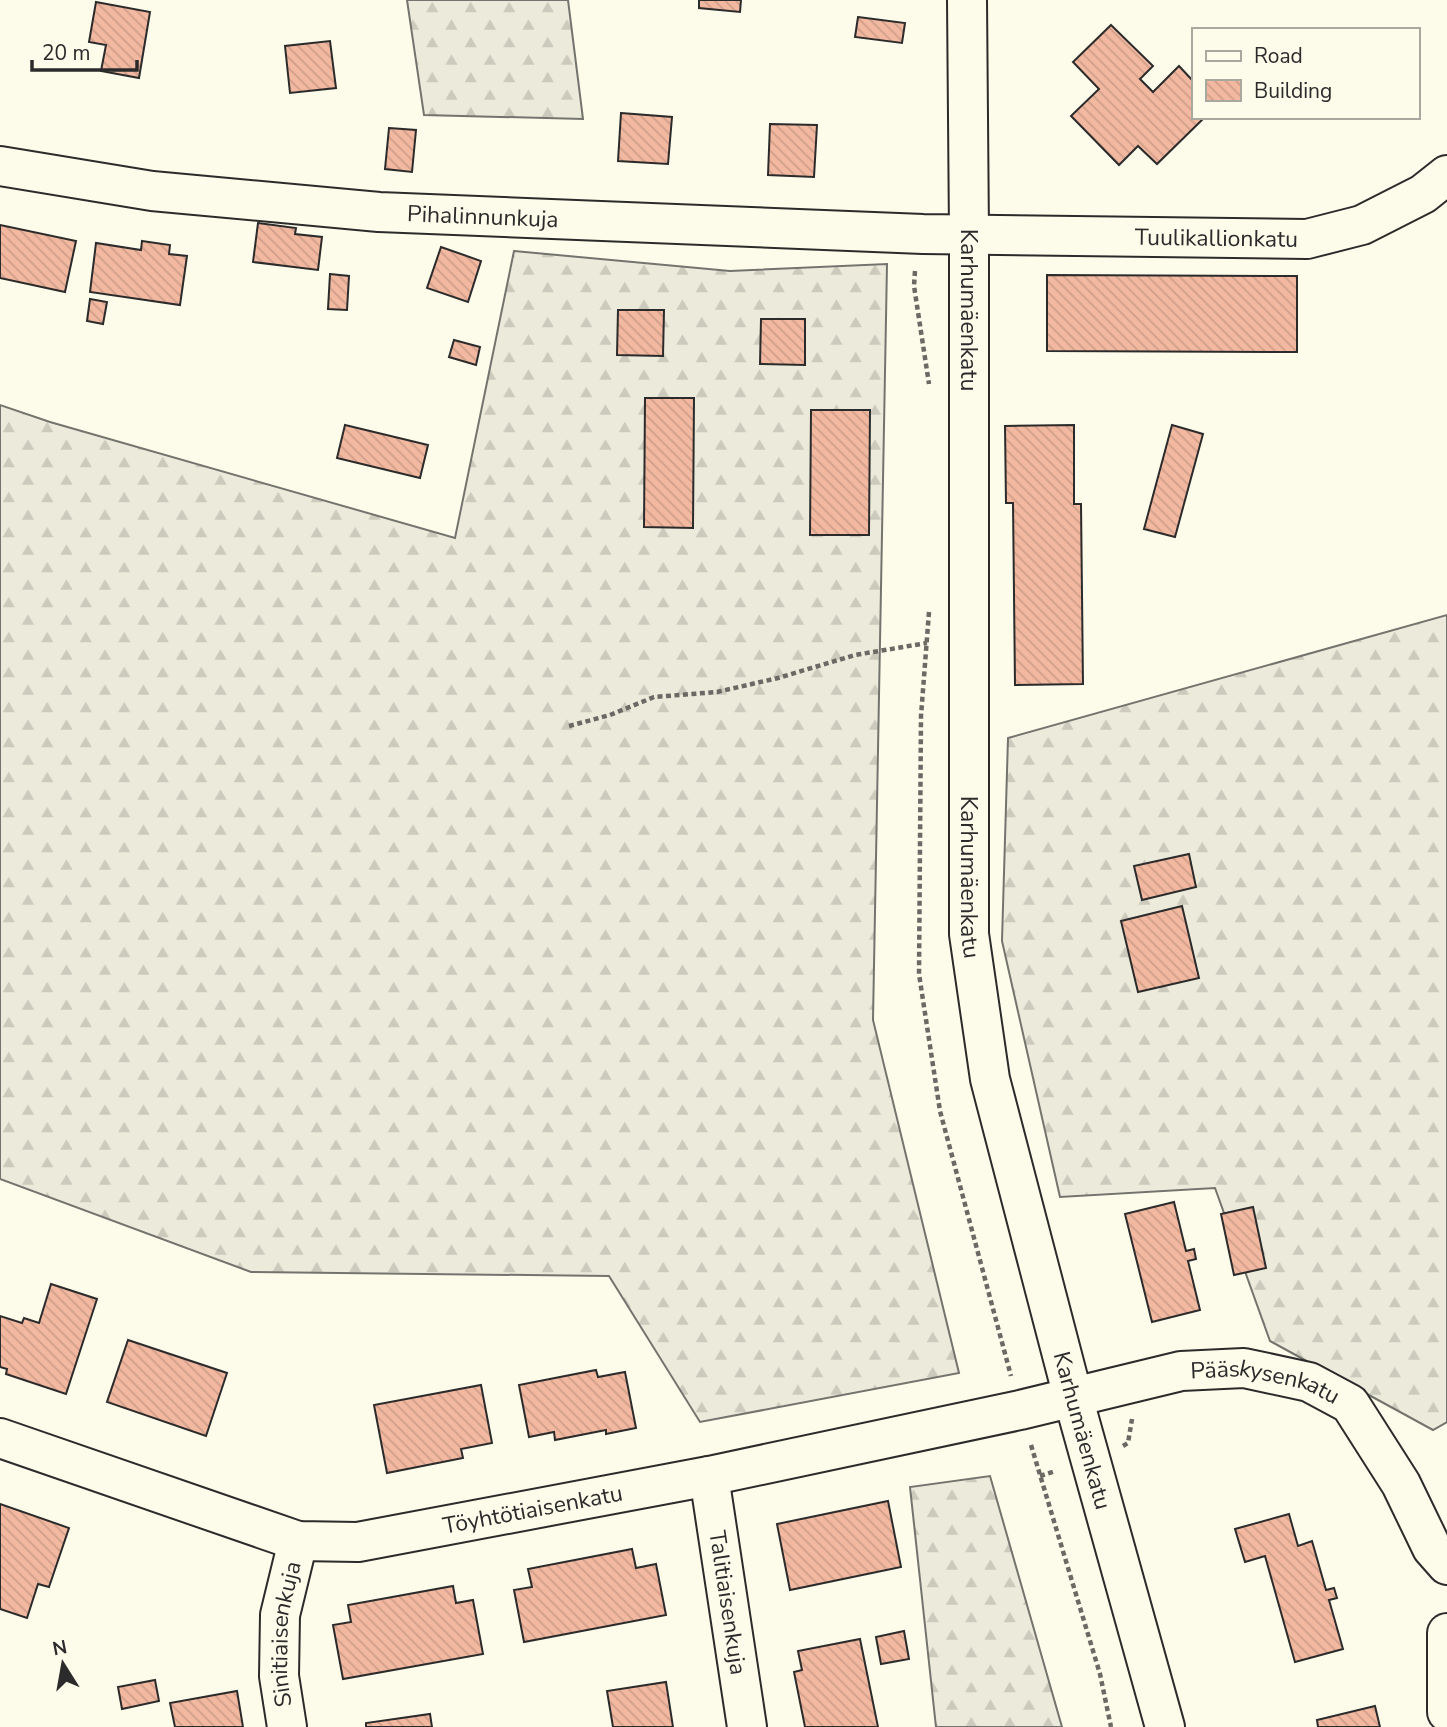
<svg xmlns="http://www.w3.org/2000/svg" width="1447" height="1727" font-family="'Nunito Sans',sans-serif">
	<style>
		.forest { fill: url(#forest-firs); stroke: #74746e; stroke-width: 2 }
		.building { fill: url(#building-back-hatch); stroke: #2b2b2b; stroke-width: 2 }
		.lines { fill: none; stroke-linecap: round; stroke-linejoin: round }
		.minor-casing { stroke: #2b2b2b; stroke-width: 42 }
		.path { stroke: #6a6964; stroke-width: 4.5; stroke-dasharray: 5 3.5; stroke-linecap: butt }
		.minor { stroke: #fdfbea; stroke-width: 38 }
		.labels { text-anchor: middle; stroke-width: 5; stroke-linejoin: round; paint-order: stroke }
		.street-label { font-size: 23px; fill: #2b2b2b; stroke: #fdfbea }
	</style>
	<defs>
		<pattern id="forest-firs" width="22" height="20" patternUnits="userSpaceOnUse" patternTransform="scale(1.75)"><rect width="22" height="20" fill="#ecebdb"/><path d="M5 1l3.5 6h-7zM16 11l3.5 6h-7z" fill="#cbcabc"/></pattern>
		<pattern id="building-back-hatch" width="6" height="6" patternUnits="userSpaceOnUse" patternTransform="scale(1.75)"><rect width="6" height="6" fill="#f2b8a0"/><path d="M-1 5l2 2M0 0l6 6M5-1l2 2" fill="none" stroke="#d09e8a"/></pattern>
	</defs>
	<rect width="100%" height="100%" fill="#fdfbea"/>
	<g class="forest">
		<path d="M407,0H568L583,119L424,115Z"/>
		<path d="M514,251L730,271L887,264L873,1020L959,1373L700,1422L609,1276L251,1272L0,1179V405L50,422L455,538Z"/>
		<path d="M1447,615V1422L1433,1430L1270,1341L1215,1188L1060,1197L1002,941L1008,738Z"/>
		<path d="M990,1476L1062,1727H936L910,1487Z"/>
	</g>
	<g class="building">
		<path d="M699,0H741L740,12L699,8Z"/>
		<path d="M96,2L150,12L139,78L101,71L106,45L89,42Z"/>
		<path d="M858,17L905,23L902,43L855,37Z"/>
		<path d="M1111,25L1153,66L1140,79L1153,92L1179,66L1193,81V117H1205L1157,164L1138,146L1119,165L1071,116L1099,89L1073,62Z"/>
		<path d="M330,41L336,88L290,93L285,46Z"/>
		<path d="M621,113L672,117L668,164L618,161Z"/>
		<path d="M770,124L817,125L814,177L768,175Z"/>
		<path d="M389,128L416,130L412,172L385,169Z"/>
		<path d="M258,223L296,228L295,234L322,237L318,270L253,262Z"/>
		<path d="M0,225L76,241L65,292L0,278Z"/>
		<path d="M142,241L170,245L169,254L187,256L180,305L90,292L96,243L141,250Z"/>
		<path d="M441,247L481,261L468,302L427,288Z"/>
		<path d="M330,274L349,276L347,310L328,309Z"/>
		<path d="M1047,275L1297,276V352L1047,351Z"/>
		<path d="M90,299L107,302L103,324L87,321Z"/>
		<path d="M618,310H664L663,356L617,355Z"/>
		<path d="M761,319H805V365L760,364Z"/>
		<path d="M454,340L480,347L476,365L449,357Z"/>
		<path d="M645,398H694L693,528L644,527Z"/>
		<path d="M811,410H870L869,535H810Z"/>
		<path d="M345,425L428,445L420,478L337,458Z"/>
		<path d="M1074,425V504H1081L1083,684L1015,685L1013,503H1006L1005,426Z"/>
		<path d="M1172,425L1203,434L1175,537L1144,529Z"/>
		<path d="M1189,854L1196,887L1142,900L1134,866Z"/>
		<path d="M1182,906L1199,978L1138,992L1121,921Z"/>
		<path d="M1174,1202L1186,1251L1194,1249L1196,1259L1188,1261L1200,1310L1152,1322L1125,1214Z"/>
		<path d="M1253,1207L1266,1268L1234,1275L1221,1214Z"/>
		<path d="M51,1284L97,1299L66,1394L6,1374L7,1369L0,1367V1316L22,1323L24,1318L39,1323Z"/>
		<path d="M128,1340L227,1373L206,1436L107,1402Z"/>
		<path d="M596,1370L598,1377L625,1372L636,1428L606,1434V1430L555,1440L554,1432L529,1437L519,1385Z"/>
		<path d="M481,1385L492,1443L461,1449L463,1458L387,1473L374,1405Z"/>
		<path d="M888,1501L901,1567L790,1590L777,1524Z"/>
		<path d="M0,1504L69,1528L49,1587L38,1584L27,1618L0,1609Z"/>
		<path d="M1289,1514L1298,1546L1312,1541L1326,1590L1334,1588L1337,1598L1329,1600L1343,1649L1295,1662L1265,1556L1245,1562L1235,1529Z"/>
		<path d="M632,1549L636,1568L656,1564L666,1615L524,1642L514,1590L532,1587L528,1569Z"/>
		<path d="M453,1586L456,1603L473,1600L483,1654L343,1679L333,1625L351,1622L348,1605Z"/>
		<path d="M904,1631L909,1659L881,1664L876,1637Z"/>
		<path d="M860,1639L878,1727H805L794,1672L802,1670L798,1651Z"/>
		<path d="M155,1680L159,1701L122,1709L118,1687Z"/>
		<path d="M666,1682L673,1727H613L607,1691Z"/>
		<path d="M237,1691L243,1727H175L170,1703Z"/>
		<path d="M1375,1706L1380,1727H1318L1317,1720Z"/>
		<path d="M430,1714L432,1727H366V1723Z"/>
	</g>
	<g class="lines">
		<g class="minor-casing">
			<g id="minor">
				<path id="s1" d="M967,0L969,234V934L990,1079L1073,1397L1165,1727"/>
				<path id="s2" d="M0,166L152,191L379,212L923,234L1307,239L1362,225L1423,194L1447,175"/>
				<path id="s3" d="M0,1438L298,1541L358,1542L709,1476L1020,1410L1181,1371L1244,1368L1309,1382L1350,1404L1401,1484L1432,1548L1447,1565"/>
				<path id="s4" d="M709,1476L747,1727"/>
				<path d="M1447,1633V1712"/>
				<path id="s5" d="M287,1727L279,1676L280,1615L298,1541"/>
			</g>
		</g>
		<g class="path">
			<path d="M915,271L914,286L929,384"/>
			<path d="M929,612L921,716L919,974L940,1111L1011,1376"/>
			<path d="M569,726L610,715L654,697L717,692L778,678L855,655L927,643"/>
			<path d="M1031,1445L1100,1674L1111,1727"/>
			<path d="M1123,1446L1128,1443L1132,1419"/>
			<path d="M1040,1476L1056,1471"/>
		</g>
		<use href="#minor" class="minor"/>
	</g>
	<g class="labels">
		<g class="street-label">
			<text dy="8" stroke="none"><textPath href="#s2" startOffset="486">Pihalinnunkuja</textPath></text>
			<text dy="8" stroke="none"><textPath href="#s2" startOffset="1220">Tuulikallionkatu</textPath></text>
			<text dy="8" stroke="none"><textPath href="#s1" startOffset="310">Karhumäenkatu</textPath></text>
			<text dy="8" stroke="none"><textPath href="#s1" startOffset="877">Karhumäenkatu</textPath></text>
			<text dy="8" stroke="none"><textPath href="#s3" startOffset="1302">Pääskysenkatu</textPath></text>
			<text dy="8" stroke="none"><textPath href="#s1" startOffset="1444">Karhumäenkatu</textPath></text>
			<text dy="8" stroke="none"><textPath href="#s3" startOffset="553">Töyhtötiaisenkatu</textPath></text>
			<text dy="8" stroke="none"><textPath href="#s4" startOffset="128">Talitiaisenkuja</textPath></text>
			<text dy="8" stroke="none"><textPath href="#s5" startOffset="94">Sinitiaisenkuja</textPath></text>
		</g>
	</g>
	<rect x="1192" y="28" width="228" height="91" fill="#fdfbea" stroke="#a9a89e" stroke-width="2"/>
	<rect x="1206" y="51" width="35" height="10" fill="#fdfbea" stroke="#a9a89e" stroke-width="2"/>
	<text x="1254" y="63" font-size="21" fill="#2b2b2b">Road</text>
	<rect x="1206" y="80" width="35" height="21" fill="url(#building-back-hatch)" stroke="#a9a89e" stroke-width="2"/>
	<text x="1254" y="98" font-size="21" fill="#2b2b2b">Building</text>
	<g transform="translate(63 1664) rotate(349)" stroke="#fdfbea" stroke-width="5" paint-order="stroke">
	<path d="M0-5L12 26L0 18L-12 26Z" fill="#2b2b2b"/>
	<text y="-10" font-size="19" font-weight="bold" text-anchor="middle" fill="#2b2b2b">N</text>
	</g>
	<path d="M32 60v10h105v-10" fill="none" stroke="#2b2b2b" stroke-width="3.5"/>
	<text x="42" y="60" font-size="21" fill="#2b2b2b" stroke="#fdfbea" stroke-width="5" paint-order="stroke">20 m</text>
</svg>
